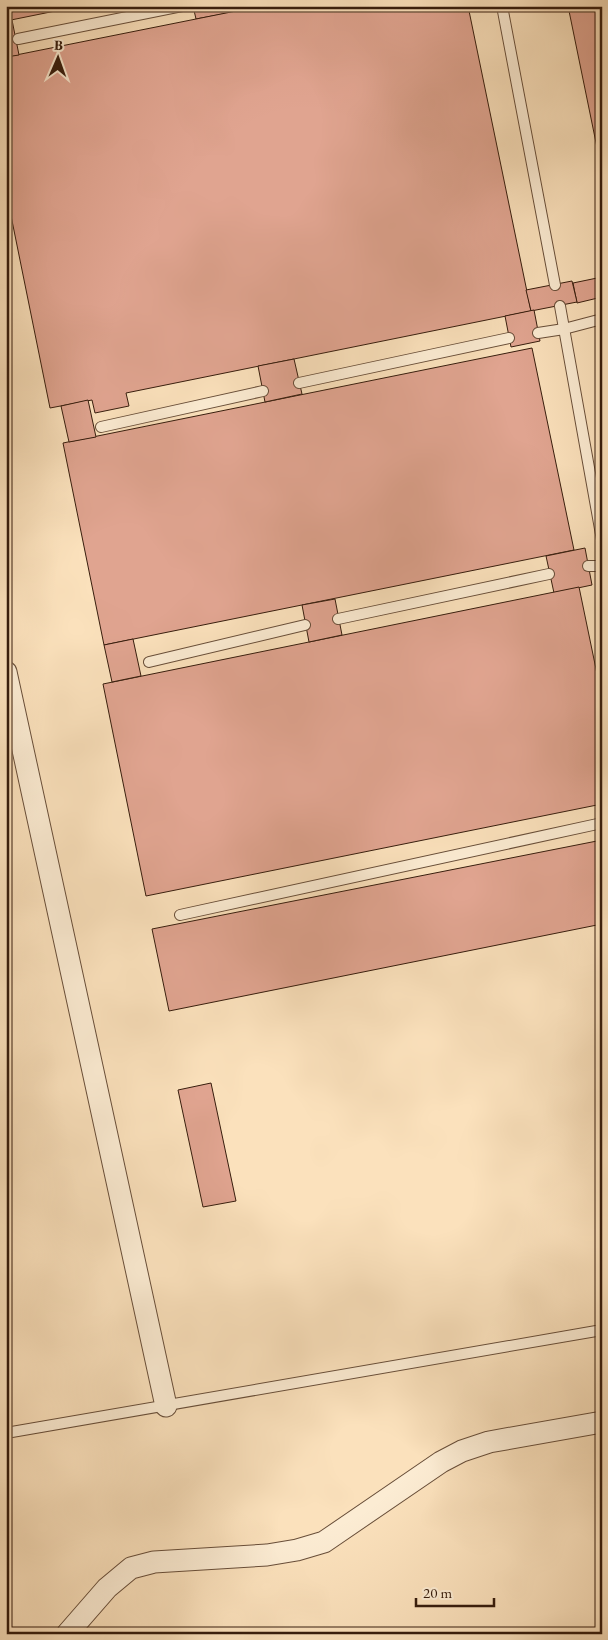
<svg xmlns="http://www.w3.org/2000/svg" width="608" height="1640" font-family="'EB Garamond',serif">
	<style>
		.building { fill: #e0a490; stroke: #371d0d }
		.lines { fill: none; stroke-linecap: round; stroke-linejoin: round }
		.lane-casing { stroke: #684e39; stroke-width: 12 }
		.street-casing { stroke: #684e39; stroke-width: 23 }
		.lane { stroke: #fcecd3; stroke-width: 10 }
		.street { stroke: #fcecd3; stroke-width: 21 }
	</style>
	<rect width="100%" height="100%" fill="#fbe1bc"/>
	<filter id="stains"><feTurbulence type="fractalNoise" baseFrequency=".004" numOctaves="4"/><feColorMatrix values="0 0 0 0 .2 0 0 0 0 .09 0 0 0 0 .02 0 0 0 .5 -.17"/></filter>
	<radialGradient id="worn" r=".72"><stop offset=".6" stop-color="#630" stop-opacity="0"/><stop offset="1" stop-color="#630" stop-opacity=".3"/></radialGradient>
	<g class="building">
		<path d="M6,6H80L6,21Z"/>
		<path d="M193,6H233L234,12L196,19Z"/>
		<path d="M261,6H468L531,311L126,393L129,406L95,413L92,400L50,408L6,191V57Z"/>
		<path d="M568,6H602V172Z"/>
		<path d="M12,20L19,55L6,57V21Z"/>
		<path d="M602,277V297L577,303L573,283Z"/>
		<path d="M572,281L577,302L531,311L526,290Z"/>
		<path d="M534,310L540,341L511,347L505,316Z"/>
		<path d="M532,348L574,550L104,645L63,443Z"/>
		<path d="M294,359L302,394L265,402L258,366Z"/>
		<path d="M88,400L96,437L69,442L61,406Z"/>
		<path d="M585,548L592,585L554,593L546,556Z"/>
		<path d="M579,587L602,698V804L146,896L103,684Z"/>
		<path d="M335,599L342,635L309,642L302,605Z"/>
		<path d="M133,639L141,676L112,682L104,645Z"/>
		<path d="M602,840V924L169,1011L152,929Z"/>
		<path d="M211,1083L236,1201L203,1207L178,1090Z"/>
	</g>
	<g class="lines">
		<g class="lane-casing">
			<g id="lane">
				<path d="M502,6L555,285"/>
				<path d="M18,39L182,6"/>
				<path d="M560,306L602,540"/>
				<path d="M538,333L564,329L602,319"/>
				<path d="M299,383L509,338"/>
				<path d="M101,427L263,391"/>
				<path d="M588,566H602"/>
				<path d="M338,619L549,574"/>
				<path d="M149,662L305,625"/>
				<path d="M180,915L602,823"/>
				<path d="M6,1433L602,1330"/>
			</g>
		</g>
		<g class="street-casing">
			<g id="street">
				<path d="M6,672L166,1406"/>
				<path d="M67,1634L107,1588L131,1568L154,1562L267,1555L297,1550L324,1542L441,1462L462,1451L489,1442L602,1422"/>
			</g>
		</g>
		<use href="#lane" class="lane"/>
		<use href="#street" class="street"/>
	</g>
	<rect width="608" height="1640" fill="none" stroke="#fbe1bc" stroke-width="25"/>
	<rect x="8" y="8" width="593" height="1625" fill="none" stroke="#371d0d" stroke-width="2.5"/>
	<rect x="12" y="12" width="583" height="1615" fill="none" stroke="#371d0d"/>
	<g transform="translate(58 58) rotate(2)" stroke="#fcecd3" stroke-width="4" paint-order="stroke">
	<path d="M0-4L9 19L0 12L-9 19Z" fill="#371d0d"/>
	<text y="-8" font-size="14" font-weight="bold" text-anchor="middle" fill="#371d0d">B</text>
	</g>
	<path d="M416 1598v8h78v-8" fill="none" stroke="#371d0d" stroke-width="2.5"/>
	<text x="423" y="1598" font-size="15" fill="#371d0d" stroke="#fcecd3" stroke-width="4" paint-order="stroke">20 m</text>
	<rect width="100%" height="100%" filter="url(#stains)"/>
	<rect width="100%" height="100%" fill="url(#worn)"/>
</svg>
